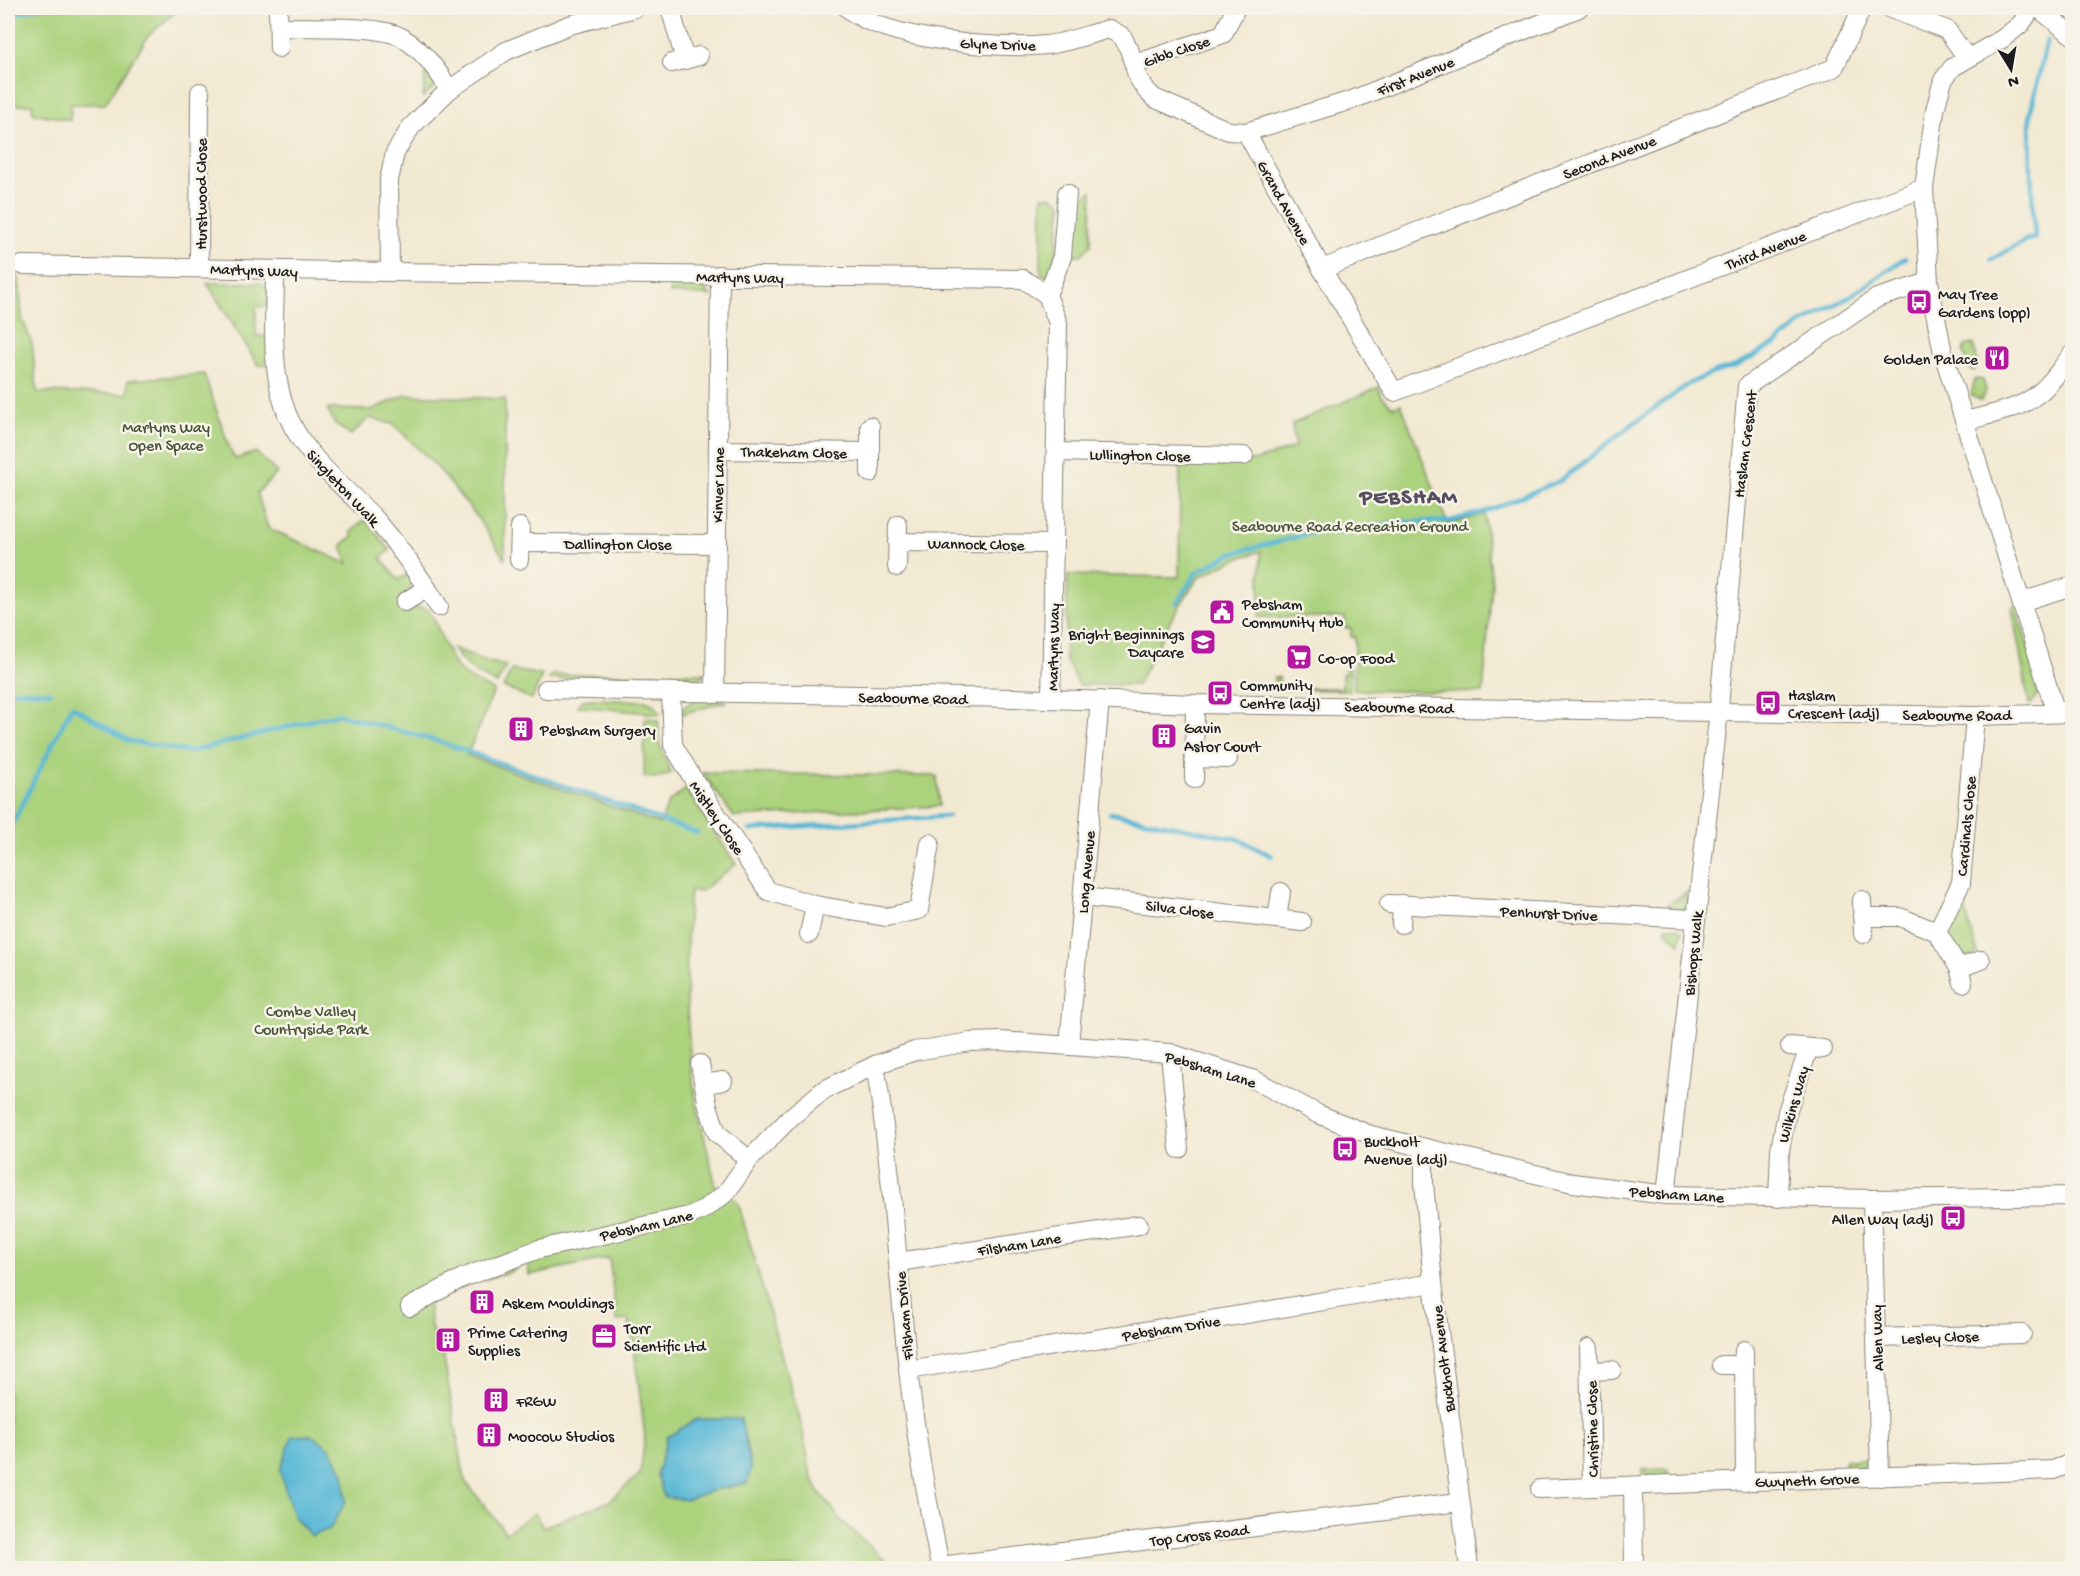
<svg xmlns="http://www.w3.org/2000/svg" width="2080" height="1576" font-family="'Gochi Hand',sans-serif">
	<style>
		.green { fill: #abd27d; stroke: #64774c; stroke-width: 1.5; fill-rule: evenodd }
		.water { fill: #57b7d6; stroke: #3a6a79; stroke-width: 1.5 }
		.lines { fill: none; stroke-linecap: round; stroke-linejoin: round }
		.stream { stroke: #57b7d6; stroke-width: 4.5 }
		.minor-casing { stroke: #878277; stroke-width: 20 }
		.minor { stroke: #fff; stroke-width: 18 }
		.labels { text-anchor: middle; stroke-width: 5; stroke-linejoin: round; paint-order: stroke }
		.street-label { font-size: 16px; fill: #1c1c1c; stroke: #f7f3e8 }
		.poi-label { font-size: 16px; fill: #1c1c1c; stroke: #f7f3e8; text-anchor: start }
		.park-label { font-size: 16px; fill: #475339; stroke: #f7f3e8 }
		.district-label { font-size: 22px; font-weight: bold; letter-spacing: 1.5px; fill: #554d60; stroke: #f7f3e8 }
	</style>
	<rect width="100%" height="100%" fill="#f7f3e8"/>
	<filter id="ink" filterUnits="userSpaceOnUse"><feTurbulence type="fractalNoise" baseFrequency=".0167" numOctaves="2"/><feDisplacementMap in="SourceGraphic" scale="12" xChannelSelector="R" yChannelSelector="G"/><feConvolveMatrix kernelMatrix="1 2 1 2 8 2 1 2 1" color-interpolation-filters="sRGB"/></filter>
	<filter id="wash" filterUnits="userSpaceOnUse"><feTurbulence type="fractalNoise" baseFrequency=".008" numOctaves="4" result="noise"/><feDisplacementMap in="SourceGraphic" scale="24" xChannelSelector="R" yChannelSelector="G"/><feGaussianBlur stdDeviation="1.35" result="paint"/><feColorMatrix in="noise" values="0 0 0 0 0 0 0 0 0 0 0 0 0 0 0 0 0 1.4 0 .05"/><feComposite in="paint" operator="in"/></filter>
	<g filter="url(#wash)">
		<rect width="100%" height="100%" fill="#f2e9d2"/>
		<g class="green">
			<path d="M8,8H180L148,36L105,104H71L70,120L33,113L32,104L12,105L13,262L19,279L22,318L32,344L37,392L128,394V380L204,374L230,450L235,459L256,452L277,473L257,493L268,528L348,564L342,545L353,536L351,532L365,519L390,550L381,558L398,580L408,574L413,582L409,592L399,599L407,611L418,607L428,609C440,627 443,647 455,665C464,678 481,684 494,691L467,755L660,824L669,802L686,789L736,864L700,892L690,890C685,954 685,1024 694,1088C699,1121 709,1154 716,1187L738,1202L802,1427L811,1475L818,1490L842,1521L894,1568H8ZM609,1258L617,1321L628,1320L634,1345L645,1438L640,1474L608,1502L543,1527L534,1513L506,1533L465,1481L443,1354L431,1328L428,1301L473,1283L510,1272L528,1262L529,1275Z"/>
			<path d="M426,70L436,86L423,97Z"/>
			<path d="M1092,191L1091,245L1081,255H1074L1069,237L1072,206Z"/>
			<path d="M1042,196H1052L1062,203L1056,255L1047,277L1041,275Z"/>
			<path d="M207,283H259L263,284L268,290V306L256,307V336H268V365H258Z"/>
			<path d="M671,283C690,283 700,280 711,296L670,293Z"/>
			<path d="M1973,344L1978,363L1974,371L1969,369L1963,351L1965,346Z"/>
			<path d="M1975,379L1983,380L1986,390L1981,401L1971,395Z"/>
			<path d="M1379,387L1381,395L1393,407L1401,404L1448,525L1484,514L1492,583L1483,693L1354,690L1355,637H1351V628H1345V617H1259L1261,551L1231,561L1198,578L1173,616L1137,685H1079L1065,659L1068,575L1179,577L1180,464H1225L1258,460L1295,447L1292,424Z"/>
			<path d="M406,395L505,399V559L477,517L438,468L393,424L369,418L351,435L336,425L327,409L371,410Z"/>
			<path d="M2015,605L2039,682L2037,695L2031,704H2029L2012,609Z"/>
			<path d="M453,648L483,660L506,666L497,684C477,674 465,668 453,648Z"/>
			<path d="M1346,665L1350,668V690L1274,689V677H1279V688H1342V674H1345Z"/>
			<path d="M512,670L542,675L532,699L503,687Z"/>
			<path d="M705,673C698,682 690,682 680,683L549,679L551,675Z"/>
			<path d="M593,699L646,701L656,706L660,714L577,706L583,700Z"/>
			<path d="M696,699L727,701L679,715L684,707Z"/>
			<path d="M645,718L658,720L660,745L671,773L657,778L644,777Z"/>
			<path d="M703,773L937,776L939,806L734,817Z"/>
			<path d="M1967,889L1966,914L1978,953L1970,957L1961,955L1949,941L1946,928Z"/>
			<path d="M1687,892L1685,909L1678,913L1667,912V905Z"/>
			<path d="M1666,927H1676L1682,931L1680,943L1666,932Z"/>
			<path d="M1870,1459L1863,1468L1846,1472L1845,1460Z"/>
			<path d="M1668,1469V1476H1642V1470Z"/>
		</g>
		<g class="water">
			<path d="M697,1419H741L751,1469L747,1483L714,1490L686,1500L664,1497L657,1474L667,1437Z"/>
			<path d="M311,1435L329,1447L344,1473L346,1501L330,1529L311,1536L293,1516L280,1471L292,1436Z"/>
		</g>
		<g class="lines">
			<g class="stream">
				<path d="M10,15L36,8"/>
				<path d="M1991,260L2026,240L2035,238L2031,175L2030,114L2047,40"/>
				<path d="M1367,528L1396,522L1450,521L1487,511L1560,481L1634,423L1690,383L1713,373L1736,366L1775,344L1799,325L1849,297L1905,258"/>
				<path d="M1177,603L1196,573L1230,554L1327,529L1344,534"/>
				<path d="M8,690L50,692"/>
				<path d="M1110,813L1238,839L1272,856"/>
				<path d="M750,830L948,816"/>
				<path d="M8,832L72,706L129,741L189,752L337,714L438,741L697,833"/>
			</g>
		</g>
	</g>
	<g filter="url(#ink)">
		<g class="lines">
			<g class="minor-casing">
				<g id="minor">
					<path d="M278,8L279,48"/>
					<path d="M670,8L685,60"/>
					<path d="M847,8C884,40 998,50 1046,45C1067,43 1089,34 1109,29L1122,36L1129,49L1138,78L1146,90L1154,98L1229,131L1246,132L1322,269L1394,392L1924,188"/>
					<path d="M1888,8L1947,30L1967,58"/>
					<path d="M2032,8L2021,24L2002,39L1953,67L1943,80L1935,110L1924,188L1929,282L1943,353L2056,713"/>
					<path d="M2038,8L2072,35"/>
					<path d="M279,27C308,28 381,24 403,38C422,50 439,71 449,90"/>
					<path d="M672,63L699,56"/>
					<path d="M1135,64L1223,34L1236,8"/>
					<path d="M1246,132L1352,100L1579,8"/>
					<path d="M22,265L390,272L1023,279L1047,295L1058,323L1051,699"/>
					<path d="M199,268L200,92"/>
					<path d="M1322,269L1834,68L1862,8"/>
					<path d="M275,271C275,314 270,360 283,402C297,453 344,485 378,522C401,549 421,578 439,607"/>
					<path d="M390,272L389,180L395,153L411,127L449,90L506,51L569,25L635,8"/>
					<path d="M1047,295L1062,257L1067,193"/>
					<path d="M1966,421C1991,414 2019,410 2039,393C2052,383 2062,367 2072,354"/>
					<path d="M718,450L870,452"/>
					<path d="M1056,452L1244,456"/>
					<path d="M870,473V426"/>
					<path d="M897,542L1054,544"/>
					<path d="M520,543L717,544"/>
					<path d="M519,560L520,527"/>
					<path d="M897,567L898,525"/>
					<path d="M405,602L427,588"/>
					<path d="M2021,602L2072,586"/>
					<path d="M546,689C762,695 979,694 1195,704L1975,716L2072,713"/>
					<path d="M671,692L673,745L692,777L768,891L815,905L886,917L919,910L930,843"/>
					<path d="M715,694L720,275"/>
					<path d="M1194,758L1228,759"/>
					<path d="M1194,779L1195,704"/>
					<path d="M1083,897L1302,922"/>
					<path d="M1862,900L1863,934"/>
					<path d="M1389,904L1696,919"/>
					<path d="M1862,917H1900L1937,932L1959,968L1963,983"/>
					<path d="M1277,919L1281,892"/>
					<path d="M1401,924L1402,904"/>
					<path d="M1937,932L1961,883L1975,716"/>
					<path d="M809,934L815,905"/>
					<path d="M1959,968L1981,960"/>
					<path d="M1069,1045L1100,700"/>
					<path d="M1790,1046L1823,1049"/>
					<path d="M1170,1053L1179,1149"/>
					<path d="M700,1064L708,1106L717,1133L749,1160"/>
					<path d="M875,1065C892,1165 897,1267 908,1368C915,1435 927,1500 940,1566L1459,1502"/>
					<path d="M704,1084L723,1081"/>
					<path d="M1424,1149V1183L1433,1283L1469,1568"/>
					<path d="M1666,1195L1718,719L1747,386L1877,298L1929,282"/>
					<path d="M1778,1198L1780,1150L1787,1112L1809,1048"/>
					<path d="M1872,1199L1880,1477"/>
					<path d="M898,1262L1139,1225"/>
					<path d="M410,1307L462,1278L539,1249L689,1216L704,1209L726,1193L749,1160L792,1116L824,1090L875,1065L915,1051L971,1042L1000,1041L1170,1053L1255,1080L1318,1114L1371,1135L1573,1183L1666,1195L1872,1199L2072,1196"/>
					<path d="M1876,1338L2022,1334"/>
					<path d="M1589,1348L1592,1487"/>
					<path d="M1744,1350L1745,1482"/>
					<path d="M1721,1365H1744"/>
					<path d="M908,1370L1433,1283"/>
					<path d="M1590,1371L1612,1370"/>
					<path d="M1633,1486L1634,1568"/>
					<path d="M1540,1489L2053,1470L2072,1463"/>
				</g>
			</g>
			<use href="#minor" class="minor"/>
		</g>
	</g>
	<defs>
		<g id="bus-square" transform="scale(1.35)"><rect x="-9" y="-9" width="18" height="18" rx="4" fill="#b5179e" stroke="#f7f3e8"/><path d="M-5-6H5V4H4V6H2V4H-2V6H-4V4H-5ZM-3.5-4V0h7V-4ZM-3.5 1.2v1.5H-2V1.2ZM2 1.2v1.5H3.5V1.2Z" fill="#fff"/></g>
		<g id="restaurant-square" transform="scale(1.35)"><rect x="-9" y="-9" width="18" height="18" rx="4" fill="#b5179e" stroke="#f7f3e8"/><path d="M-5-6h1v4h1v-4h1v4h1v-4h1v5L-1.5 .5V6h-2V.5L-5-1ZM5-6V6H3V1.5H1.5Q1.5-4 5-6Z" fill="#fff"/></g>
		<g id="civic-square" transform="scale(1.35)"><rect x="-9" y="-9" width="18" height="18" rx="4" fill="#b5179e" stroke="#f7f3e8"/><path d="M-.6-6.5H3V-4.5H.6V-3L4-1V1h2V6H-6V1h2V-1L-.6-3ZM-1.2 2.5V6h2.4V2.5Z" fill="#fff"/></g>
		<g id="school-square" transform="scale(1.35)"><rect x="-9" y="-9" width="18" height="18" rx="4" fill="#b5179e" stroke="#f7f3e8"/><path d="M0-5L7-2L0 1L-7-2ZM-4 1L0 2.5L4 1V4Q0 6-4 4Z" fill="#fff"/></g>
		<g id="supermarket-square" transform="scale(1.35)"><rect x="-9" y="-9" width="18" height="18" rx="4" fill="#b5179e" stroke="#f7f3e8"/><path d="M-6-5.5h2.5l.6 2H6L4.5 2H-2.5L-4.4-4H-6ZM-1.5 3.2a1.3 1.3 0 1 0 .1 0ZM3 3.2a1.3 1.3 0 1 0 .1 0Z" fill="#fff"/></g>
		<g id="building-square" transform="scale(1.35)"><rect x="-9" y="-9" width="18" height="18" rx="4" fill="#b5179e" stroke="#f7f3e8"/><path d="M-4-6H4V6H1V3H-1V6H-4ZM-2.5-4.3h1.7v1.8h-1.7ZM.8-4.3h1.7v1.8H.8ZM-2.5-1h1.7V.8h-1.7ZM.8-1h1.7V.8H.8Z" fill="#fff"/></g>
		<g id="office-square" transform="scale(1.35)"><rect x="-9" y="-9" width="18" height="18" rx="4" fill="#b5179e" stroke="#f7f3e8"/><path d="M-6-3h4V-5.5h4V-3h4V5H-6ZM-1-4.5V-3h2v-1.5ZM-6 0V1H6V0Z" fill="#fff"/></g>
	</defs>
	<g fill-rule="evenodd">
		<use href="#bus-square" x="1919" y="302"/>
		<use href="#restaurant-square" x="1997" y="358"/>
		<use href="#civic-square" x="1222" y="612"/>
		<use href="#school-square" x="1203" y="642"/>
		<use href="#supermarket-square" x="1299" y="657"/>
		<use href="#bus-square" x="1220" y="693"/>
		<use href="#bus-square" x="1768" y="703"/>
		<use href="#building-square" x="521" y="729"/>
		<use href="#building-square" x="1164" y="736"/>
		<use href="#bus-square" x="1345" y="1149"/>
		<use href="#bus-square" x="1953" y="1218"/>
		<use href="#building-square" x="482" y="1302"/>
		<use href="#office-square" x="604" y="1336"/>
		<use href="#building-square" x="448" y="1340"/>
		<use href="#building-square" x="496" y="1400"/>
		<use href="#building-square" x="489" y="1435"/>
	</g>
	<g class="labels">
		<g class="street-label">
			<text transform="translate(998 43) rotate(2)" y="6">Glyne Drive</text>
			<text transform="translate(1176 50) rotate(-19)" y="6">Gibb Close</text>
			<text transform="translate(1415 75) rotate(-22)" y="6">First Avenue</text>
			<text transform="translate(1609 156) rotate(-21)" y="6">Second Avenue</text>
			<text transform="translate(200 194) rotate(-90)" y="6">Hurstwood Close</text>
			<text transform="translate(1285 202) rotate(61)" y="6">Grand Avenue</text>
			<text transform="translate(1765 249) rotate(-21)" y="6">Third Avenue</text>
			<text transform="translate(254 269) rotate(2)" y="6">Martyns Way</text>
			<text transform="translate(740 276) rotate(1)" y="6">Martyns Way</text>
			<text transform="translate(1744 444) rotate(-83)" y="6">Haslam Crescent</text>
			<text transform="translate(794 451) rotate(1)" y="6">Thakeham Close</text>
			<text transform="translate(1140 454) rotate(1)" y="6">Lullington Close</text>
			<text transform="translate(717 485) rotate(-89)" y="6">Kinver Lane</text>
			<text transform="translate(344 487) rotate(47)" y="6">Singleton Walk</text>
			<text x="618" y="549">Dallington Close</text>
			<text transform="translate(976 543) rotate(1)" y="6">Wannock Close</text>
			<text transform="translate(1052 647) rotate(-89)" y="6">Martyns Way</text>
			<text transform="translate(913 697) rotate(1)" y="6">Seabourne Road</text>
			<text transform="translate(1399 706) rotate(1)" y="6">Seabourne Road</text>
			<text x="1957" y="720">Seabourne Road</text>
			<text transform="translate(718 817) rotate(56)" y="6">Mistley Close</text>
			<text transform="translate(1965 826) rotate(-85)" y="6">Cardinals Close</text>
			<text transform="translate(1085 872) rotate(-85)" y="6">Long Avenue</text>
			<text transform="translate(1180 908) rotate(7)" y="6">Silva Close</text>
			<text transform="translate(1549 912) rotate(3)" y="6">Penhurst Drive</text>
			<text transform="translate(1692 953) rotate(-84)" y="6">Bishops Walk</text>
			<text transform="translate(1211 1068) rotate(17)" y="6">Pebsham Lane</text>
			<text transform="translate(1792 1104) rotate(-74)" y="6">Wilkins Way</text>
			<text transform="translate(1677 1193) rotate(4)" y="6">Pebsham Lane</text>
			<text transform="translate(646 1224) rotate(-13)" y="6">Pebsham Lane</text>
			<text transform="translate(1019 1243) rotate(-9)" y="6">Filsham Lane</text>
			<text transform="translate(903 1316) rotate(-95)" y="6">Filsham Drive</text>
			<text transform="translate(1171 1327) rotate(-9)" y="6">Pebsham Drive</text>
			<text transform="translate(1940 1336) rotate(-2)" y="6">Lesley Close</text>
			<text transform="translate(1876 1338) rotate(-92)" y="6">Allen Way</text>
			<text transform="translate(1442 1359) rotate(-97)" y="6">Buckholt Avenue</text>
			<text transform="translate(1591 1429) rotate(-91)" y="6">Christine Close</text>
			<text transform="translate(1807 1479) rotate(-2)" y="6">Gwyneth Grove</text>
			<text transform="translate(1199 1534) rotate(-7)" y="6">Top Cross Road</text>
		</g>
		<g class="poi-label">
			<text x="1938" y="299">May Tree<tspan x="1938" dy="18">Gardens (opp)</tspan></text>
			<text x="1978" y="364" text-anchor="end">Golden Palace</text>
			<text x="1242" y="609">Pebsham<tspan x="1242" dy="18">Community Hub</tspan></text>
			<text x="1184" y="639" text-anchor="end">Bright Beginnings<tspan x="1184" dy="18">Daycare</tspan></text>
			<text x="1318" y="663">Co-op Food</text>
			<text x="1240" y="690">Community<tspan x="1240" dy="18">Centre (adj)</tspan></text>
			<text x="1788" y="700">Haslam<tspan x="1788" dy="18">Crescent (adj)</tspan></text>
			<text x="1184" y="733">Gavin<tspan x="1184" dy="18">Astor Court</tspan></text>
			<text x="540" y="735">Pebsham Surgery</text>
			<text x="1364" y="1146">Buckholt<tspan x="1364" dy="18">Avenue (adj)</tspan></text>
			<text x="1934" y="1224" text-anchor="end">Allen Way (adj)</text>
			<text x="502" y="1308">Askem Mouldings</text>
			<text x="624" y="1333">Torr<tspan x="624" dy="18">Scientific Ltd</tspan></text>
			<text x="468" y="1337">Prime Catering<tspan x="468" dy="18">Supplies</tspan></text>
			<text x="516" y="1406">FRGW</text>
			<text x="508" y="1441">Moocow Studios</text>
		</g>
		<g class="park-label">
			<text x="166" y="432">Martyns Way<tspan x="166" dy="18">Open Space</tspan></text>
			<text x="1350" y="531">Seabourne Road Recreation Ground</text>
			<text x="311" y="1016">Combe Valley<tspan x="311" dy="18">Countryside Park</tspan></text>
		</g>
		<g class="district-label">
			<text x="1409" y="503">PEBSHAM</text>
		</g>
	</g>
	<rect width="2080" height="1576" fill="none" stroke="#f7f3e8" stroke-width="30"/>
	<g transform="translate(2011 69) rotate(169)" stroke="#f7f3e8" stroke-width="4.5" paint-order="stroke">
	<path d="M0-4.5L10 22L0 15L-10 22Z" fill="#1c1c1c"/>
	<text y="-9" font-size="16" font-weight="bold" text-anchor="middle" fill="#1c1c1c">N</text>
	</g>
</svg>
